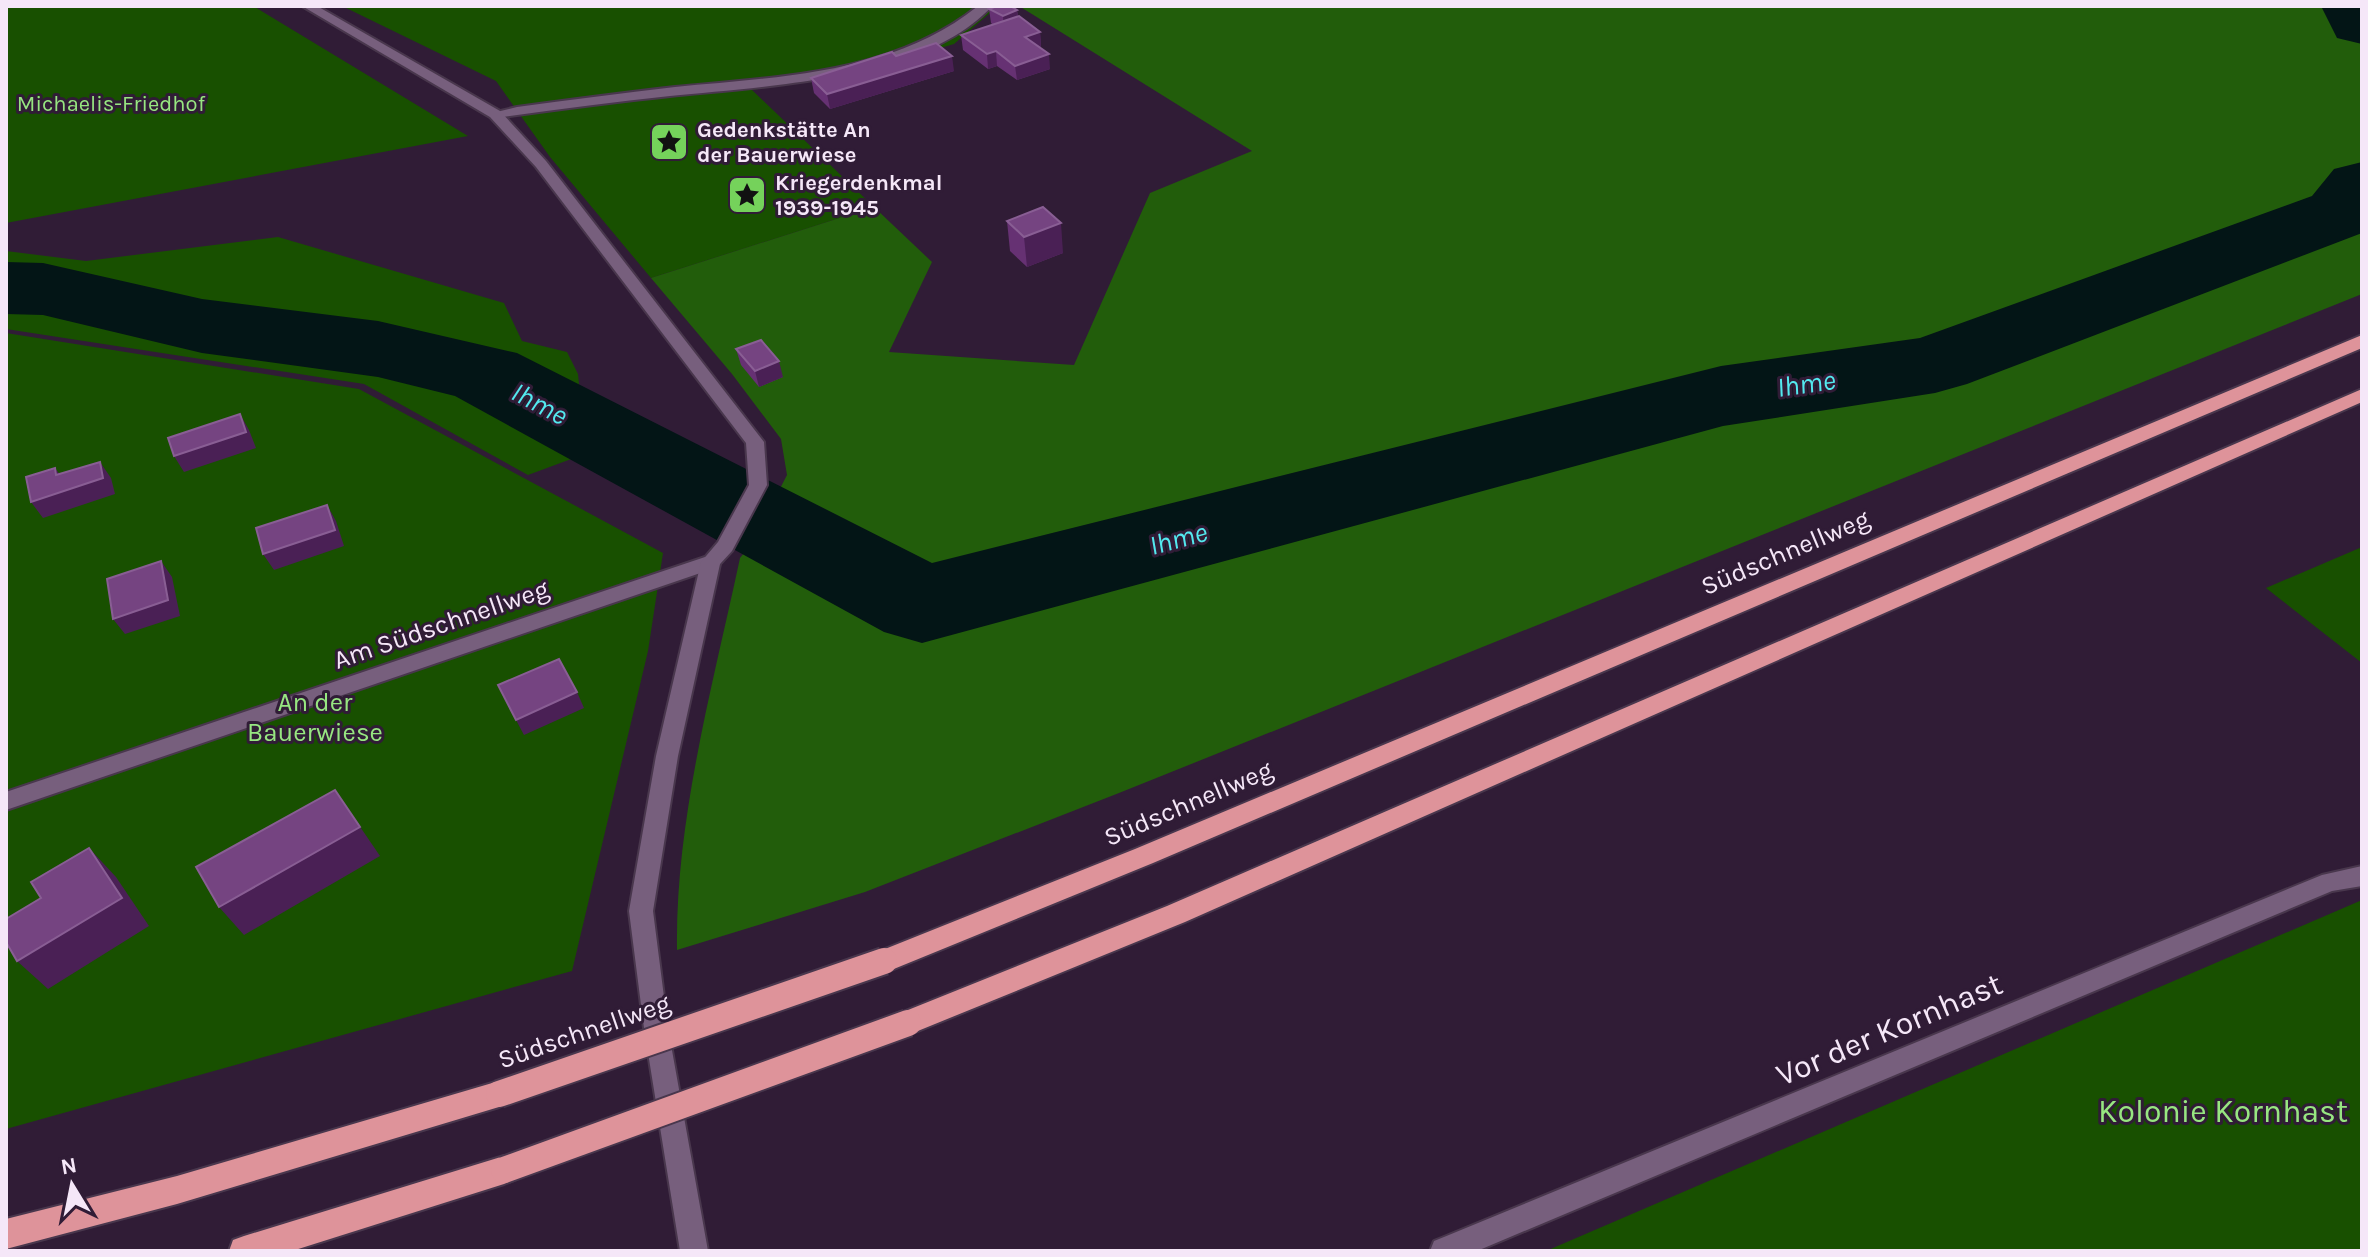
<svg xmlns="http://www.w3.org/2000/svg" width="2368" height="1257" font-family="Karla,sans-serif">
	<style>
		.green { fill: #185000 }
		.forest { fill: #225d0b }
		.lines { fill: none; stroke-linecap: round; stroke-linejoin: round }
		.stream { fill: #031516; fill-rule: evenodd }
		.river { fill: #031516; fill-rule: evenodd }
		.service-casing { stroke: #49374d; stroke-width: 4 }
		.minor-casing { stroke: #49374d; stroke-width: 4 }
		.trunk-casing { stroke: #49374d; stroke-width: 4 }
		.service { fill: #775f7d; fill-rule: evenodd }
		.minor { fill: #775f7d; fill-rule: evenodd }
		.trunk { fill: #de939a; fill-rule: evenodd }
		.trunk-bridge-casing { stroke: #49374d; stroke-width: 30; stroke-linecap: butt }
		.trunk-bridge { stroke: #de939a; stroke-width: 26 }
		.wall { fill: #663173 }
		.shaded-wall { fill: #4a2055 }
		.building { fill: #754481; stroke: #895e94; stroke-width: 2 }
		.labels { text-anchor: middle; stroke-width: 6; stroke-linejoin: round; paint-order: stroke }
		.far-park-label { font-size: 22px; fill: #97e681; stroke: #301c36 }
		.far-poi-label { font-size: 22px; font-weight: bold; fill: #f5e7f8; stroke: #301c36; text-anchor: start }
		.street-label { font-size: 26px; fill: #f5e7f8; stroke: #301c36 }
		.park-label { font-size: 26px; fill: #97e681; stroke: #301c36 }
		.water-label { font-size: 28px; font-style: italic; fill: #53e9ef; stroke: #301c36 }
		.near-street-label { font-size: 32px; fill: #f5e7f8; stroke: #301c36 }
		.near-park-label { font-size: 32px; fill: #97e681; stroke: #301c36 }
	</style>
	<rect width="100%" height="100%" fill="#301c36"/>
	<g class="green">
		<path d="M6,6H253L468,136L6,223Z"/>
		<path d="M342,6H998L954,44L844,76L752,90L874,207L651,278L550,157L496,81Z"/>
		<path d="M278,237L504,303L522,341L567,352L578,374L582,414L488,367L385,341L217,320L47,281L6,280V251L86,261Z"/>
		<path d="M6,294L40,295L198,332L374,353L480,380L601,448L528,475L364,384L6,329Z"/>
		<path d="M6,333L359,389L663,553L648,651L572,971L6,1129Z"/>
		<path d="M2362,547V663L2266,588Z"/>
		<path d="M2362,900V1251H1546Z"/>
	</g>
	<path class="forest" d="M1019,6H2362V294L1119,793L865,892L677,950C675,820 713,685 740,558L752,543L787,475L781,439L732,374L651,278L874,207L932,262L889,352L1074,365L1150,193L1252,151Z"/>
	<g class="lines">
		<path class="stream" d="M2341,209L2362,223V234L2336,216V210Z"/>
		<g class="river">
			<path d="M2321,6H2362V44L2337,38Z"/>
			<path d="M2362,162V233L1967,384L1935,393L1723,426L922,643L884,632L455,396L378,377L202,353L43,315L6,314V262L43,263L202,299L378,321L517,353L932,563L1721,366L1920,338L2312,196L2334,169Z"/>
		</g>
		<g class="service-casing">
			<g id="service">
				<path d="M978,6H992C925,80 765,86 670,96C612,102 553,110 495,118L488,114L517,107C569,100 622,93 675,87C778,77 894,74 978,6Z"/>
				<path d="M711,555L721,562L718,567L6,810V792Z"/>
			</g>
		</g>
		<g class="minor-casing">
			<g id="minor">
				<path d="M302,6H317L500,111L546,161L764,442L767,485L732,551L720,564L678,756L653,911L668,1028L708,1251H680L644,1028L629,911L656,756L701,562L718,542L749,485L746,443L536,167L490,117Z"/>
				<path d="M2362,866V886L2332,891L1477,1251H1430L1434,1241L1444,1237L2322,875Z"/>
			</g>
		</g>
		<g class="trunk-casing">
			<g id="trunk">
				<path d="M2362,335V348L1153,863L884,973L875,969L871,961L875,953L1135,849Z"/>
				<path d="M2362,389V402L1185,922L908,1035L898,1032L894,1023L898,1014L1167,906Z"/>
				<path d="M499,1081L509,1085L513,1094L509,1103L499,1107L177,1204L6,1249V1219L177,1176Z"/>
				<path d="M504,1156L514,1160L518,1170L514,1180L504,1184L292,1251H229L233,1240L244,1236Z"/>
			</g>
		</g>
		<use href="#service" class="service"/>
		<use href="#minor" class="minor"/>
		<use href="#trunk" class="trunk"/>
		<g class="trunk-bridge-casing">
			<g id="trunk-bridge">
				<path d="M499,1094L884,961"/>
				<path d="M504,1170L908,1023"/>
			</g>
		</g>
		<use href="#trunk-bridge" class="trunk-bridge"/>
	</g>
	<g class="wall">
		<path d="M989,9L1017,10L1018,17L1040,32L1041,47H1039L1050,69L1017,80L997,66L988,69L963,50L961,35L993,25L991,23Z"/>
		<path d="M896,56L954,71L830,109L814,93L811,78Z"/>
		<path d="M1007,221L1063,253L1027,267L1010,251Z"/>
		<path d="M736,349L783,377L759,387L741,365Z"/>
	</g>
	<g class="shaded-wall">
		<path d="M1017,10L1019,25L1004,31L1003,16Z"/>
		<path d="M1040,32L1041,47L1026,52L1025,37Z"/>
		<path d="M996,51L997,66L988,69L987,54Z"/>
		<path d="M1049,54L1050,69L1017,80L1015,66Z"/>
		<path d="M952,56L954,71L830,109L827,94Z"/>
		<path d="M1061,223L1063,253L1027,267L1024,237Z"/>
		<path d="M779,361L783,377L759,387L755,371Z"/>
		<path d="M240,414L249,430L256,448L184,472L174,456Z"/>
		<path d="M100,462L111,478L115,494L43,518L31,502L56,475L55,468L67,484Z"/>
		<path d="M327,505L336,521L344,546L274,570L263,554Z"/>
		<path d="M161,561L172,577L180,616L125,634L113,619Z"/>
		<path d="M577,692L584,708L524,735L516,720Z"/>
		<path d="M335,790L380,856L244,935L219,907Z"/>
		<path d="M89,848L116,877L149,926L48,989L17,961Z"/>
	</g>
	<g class="building">
		<path d="M997,6H1010L1017,10L1003,16L989,9Z"/>
		<path d="M1019,16L1040,32L1025,37L1049,54L1015,66L996,51L987,54L961,35Z"/>
		<path d="M936,43L952,56L827,94L811,78L892,52L896,56Z"/>
		<path d="M1043,207L1061,223L1024,237L1007,221Z"/>
		<path d="M761,340L779,361L755,371L736,349Z"/>
		<path d="M240,414L246,432L174,456L168,438Z"/>
		<path d="M100,462L103,478L31,502L26,477L55,468L56,475Z"/>
		<path d="M327,505L335,530L263,554L256,528Z"/>
		<path d="M161,561L168,600L113,619L107,579Z"/>
		<path d="M559,659L577,692L516,720L498,685Z"/>
		<path d="M335,790L360,827L219,907L196,867Z"/>
		<path d="M89,848L122,898L17,961L6,942V919L41,898L31,882Z"/>
	</g>
	<defs>
		<g id="sight-square" transform="scale(2)"><rect x="-9" y="-9" width="18" height="18" rx="4" fill="#75d25b" stroke="#301c36"/><path d="M0-6L1.8-2.2L6-1.7L2.9 1.2L3.7 5.4L0 3.3L-3.7 5.4L-2.9 1.2L-6-1.7L-1.8-2.2Z" fill="#111"/></g>
	</defs>
	<g fill-rule="evenodd">
		<use href="#sight-square" x="669" y="142"/>
		<use href="#sight-square" x="747" y="195"/>
	</g>
	<g class="labels">
		<g class="far-park-label">
			<text x="111" y="111">Michaelis-Friedhof</text>
		</g>
		<g class="far-poi-label">
			<text x="697" y="137">Gedenkstätte An<tspan x="697" dy="25">der Bauerwiese</tspan></text>
			<text x="775" y="190">Kriegerdenkmal<tspan x="775" dy="25">1939-1945</tspan></text>
		</g>
		<g class="street-label">
			<text transform="translate(1785 552) rotate(-23)" y="9">Südschnellweg</text>
			<text transform="translate(441 624) rotate(-19)" y="9">Am Südschnellweg</text>
			<text transform="translate(1188 803) rotate(-23)" y="9">Südschnellweg</text>
			<text transform="translate(584 1031) rotate(-19)" y="9">Südschnellweg</text>
		</g>
		<g class="park-label">
			<text x="315" y="711">An der<tspan x="315" dy="30">Bauerwiese</tspan></text>
		</g>
		<g class="water-label">
			<text transform="translate(1806 383) rotate(-8)" y="10">Ihme</text>
			<text transform="translate(540 403) rotate(28)" y="10">Ihme</text>
			<text transform="translate(1178 538) rotate(-15)" y="10">Ihme</text>
		</g>
		<g class="near-street-label">
			<text transform="translate(1889 1029) rotate(-23)" y="11">Vor der Kornhast</text>
		</g>
		<g class="near-park-label">
			<text x="2223" y="1122">Kolonie Kornhast</text>
		</g>
	</g>
	<rect width="2368" height="1257" fill="none" stroke="#f5e7f8" stroke-width="16"/>
	<g transform="translate(72 1185) rotate(350)" stroke="#301c36" stroke-width="6" paint-order="stroke">
	<path d="M0-6L14 30L0 20L-14 30Z" fill="#f5e7f8"/>
	<text y="-12" font-size="22" font-weight="bold" text-anchor="middle" fill="#f5e7f8">N</text>
	</g>
</svg>
